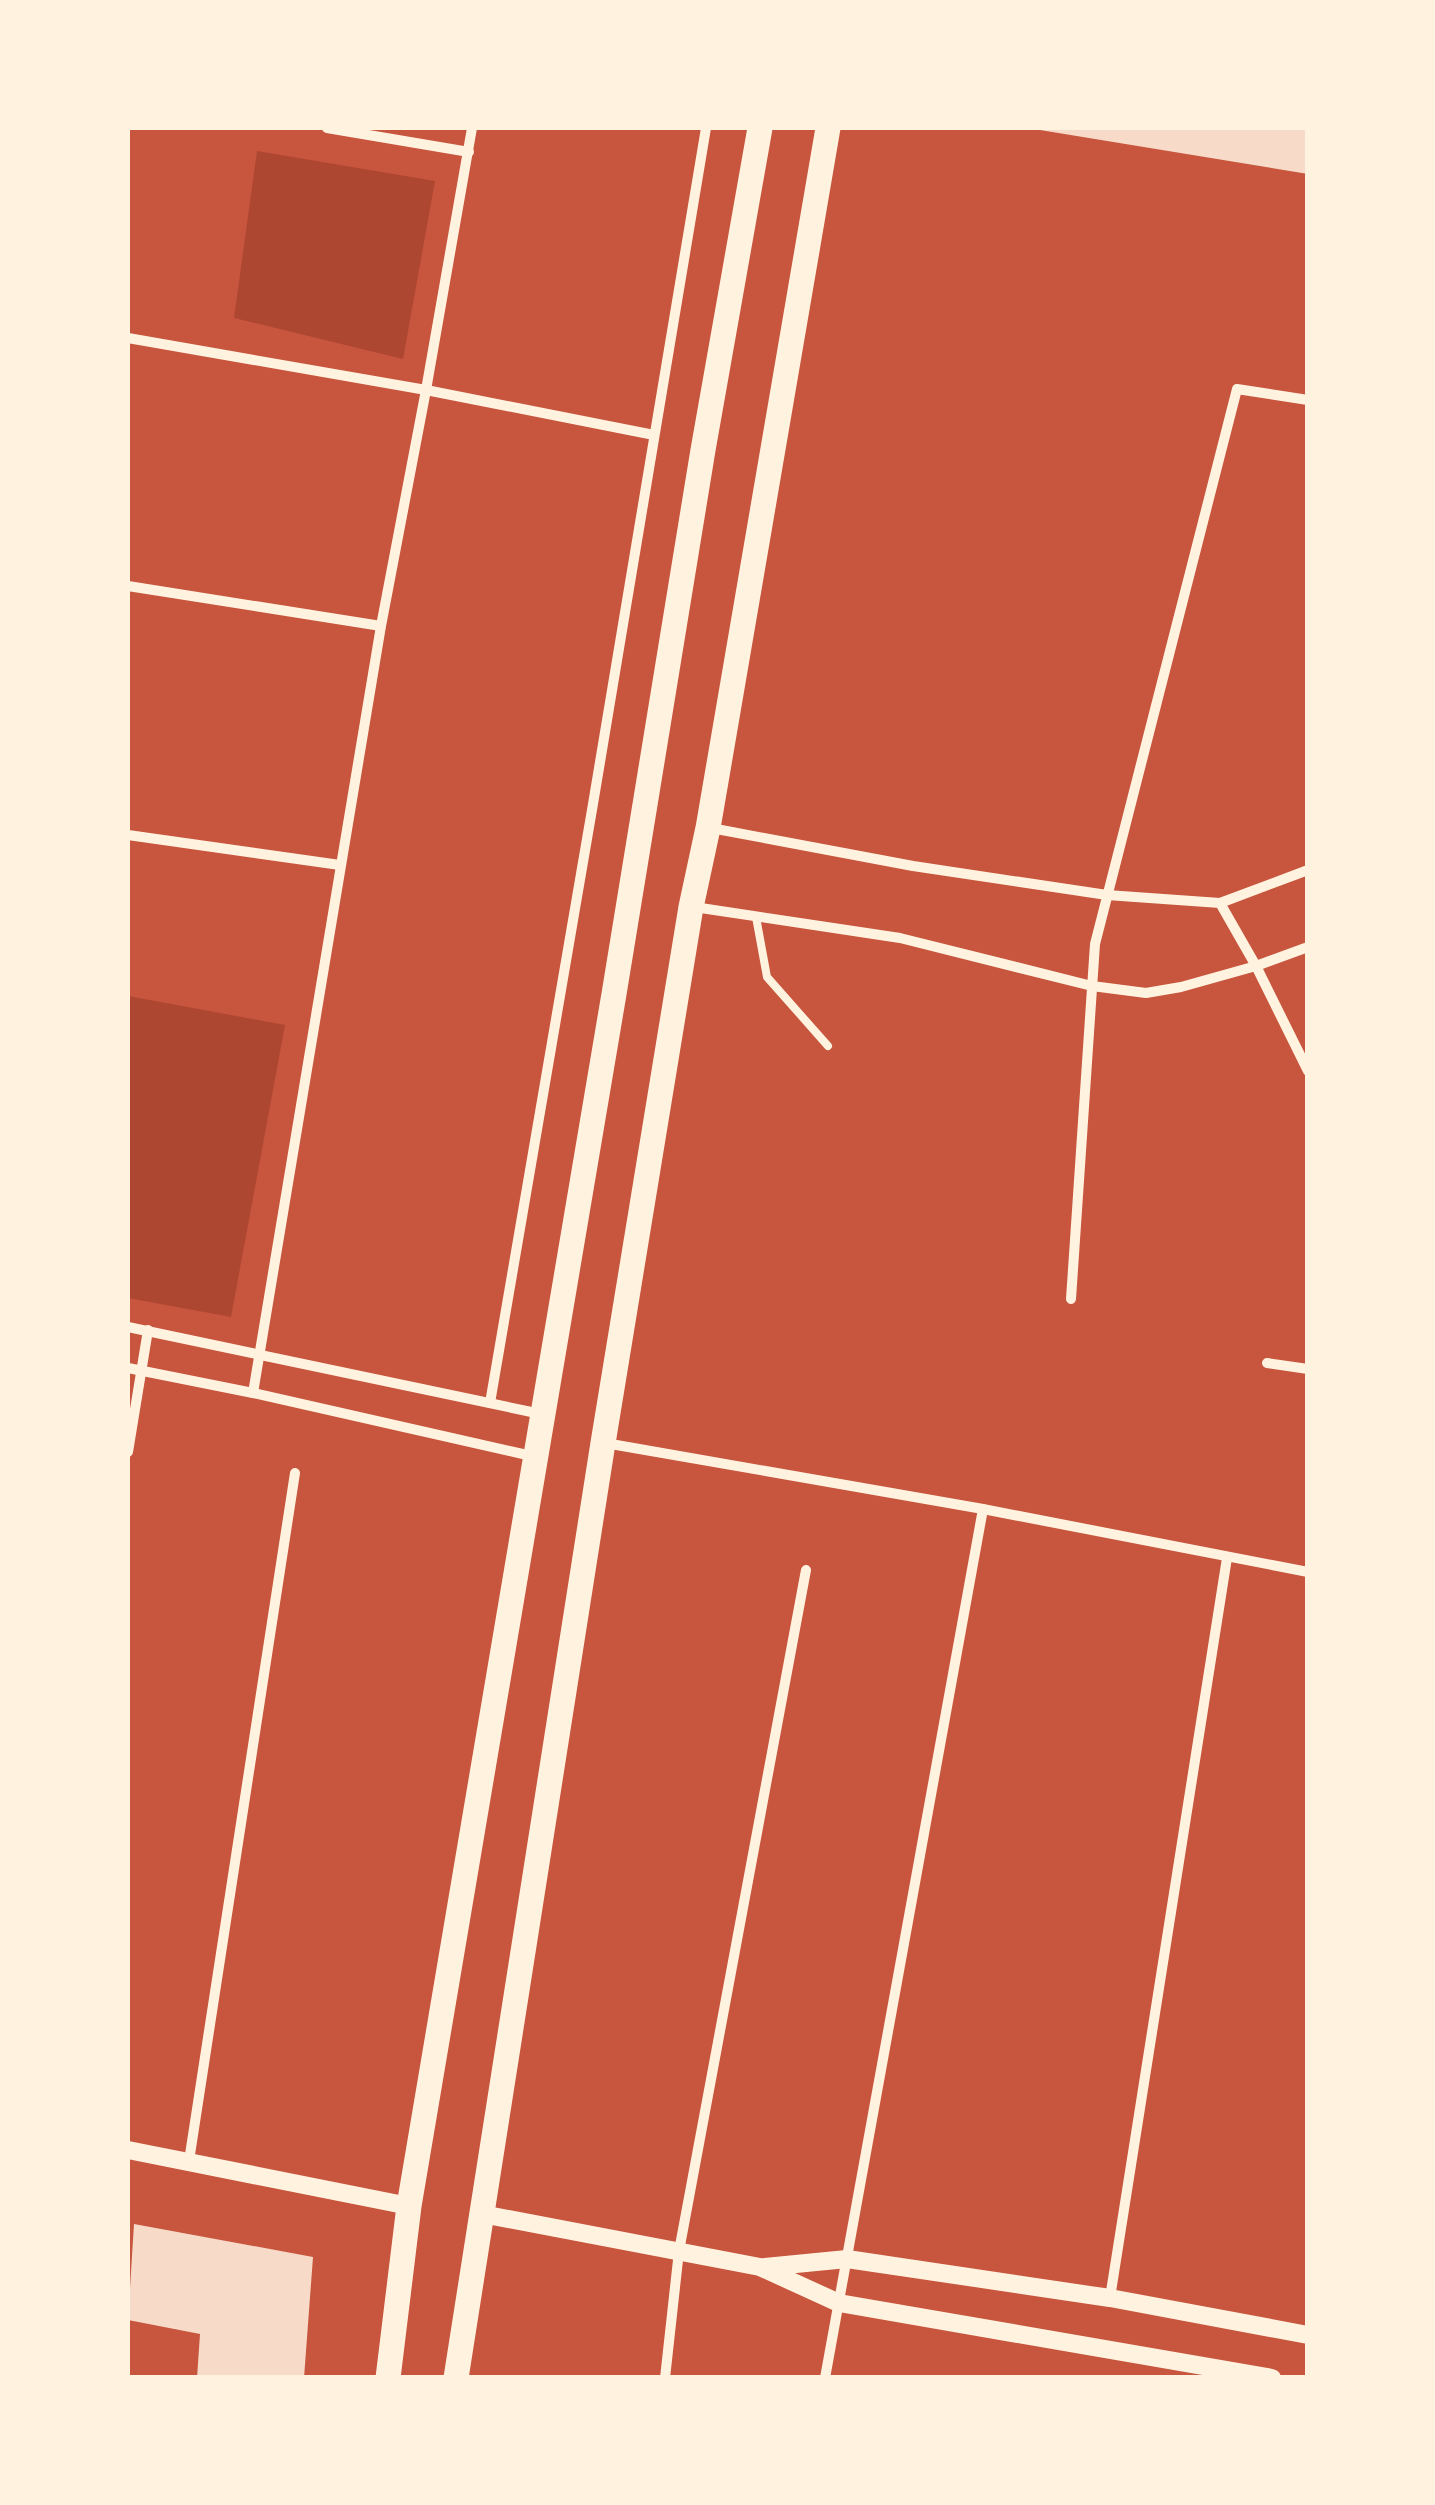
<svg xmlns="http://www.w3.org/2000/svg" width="1435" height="2505" font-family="'Space Grotesk',sans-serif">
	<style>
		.green { fill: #ae4732 }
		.building { fill: #f7dbc8 }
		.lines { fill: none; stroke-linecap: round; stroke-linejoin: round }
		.service { stroke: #fff3e0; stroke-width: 8 }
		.minor { stroke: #fff3e0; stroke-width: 10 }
		.tertiary { stroke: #fff3e0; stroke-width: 18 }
		.primary { stroke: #fff3e0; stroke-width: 25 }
	</style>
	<rect width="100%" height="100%" fill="#c8553d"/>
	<g class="green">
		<path d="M257,151L435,181L403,359L234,318Z"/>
		<path d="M128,996L285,1025L231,1317L128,1298Z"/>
	</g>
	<g class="building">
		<path d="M1041,128H1308V174L1040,130Z"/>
		<path d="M134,2224L313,2257L304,2378H197L200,2334L128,2320Z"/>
	</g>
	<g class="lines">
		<path class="service" d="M756,917L767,977L828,1046"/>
		<g class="minor">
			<path d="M327,128L469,152"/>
			<path d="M128,338L426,390L654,435"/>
			<path d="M128,586L381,626"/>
			<path d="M711,828L913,866L1107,895L1220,903L1308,870"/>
			<path d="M128,835L340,865"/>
			<path d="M1220,903L1256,966L1308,1071"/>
			<path d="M694,907L900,938L1092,986L1146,993L1181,987L1256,966L1308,947"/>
			<path d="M1071,1299L1095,944L1237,389L1308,400"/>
			<path d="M128,1327L541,1414"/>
			<path d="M1267,1363L1308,1369"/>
			<path d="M128,1368L253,1393L536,1457"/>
			<path d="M253,1393L381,626L426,390L472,128"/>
			<path d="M490,1403L593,804L706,128"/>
			<path d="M605,1443L983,1509L1308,1572"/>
			<path d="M128,1452L148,1330"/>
			<path d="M189,2161L295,1473"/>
			<path d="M1110,2298L1227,1558"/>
			<path d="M665,2378L679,2251L806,1570"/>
			<path d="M825,2378L983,1509"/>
		</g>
		<g class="tertiary">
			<path d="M128,2150L409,2206"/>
			<path d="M482,2214L760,2267L839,2303L1272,2378"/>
			<path d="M765,2267L847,2259L1110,2298L1308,2335"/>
		</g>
		<g class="primary">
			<path d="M388,2378L409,2206L614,994L703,450L760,128"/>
			<path d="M456,2378L603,1443L691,907L708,828L828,128"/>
		</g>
	</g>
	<rect width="1435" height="2505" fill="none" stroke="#fff3e0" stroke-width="260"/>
</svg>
